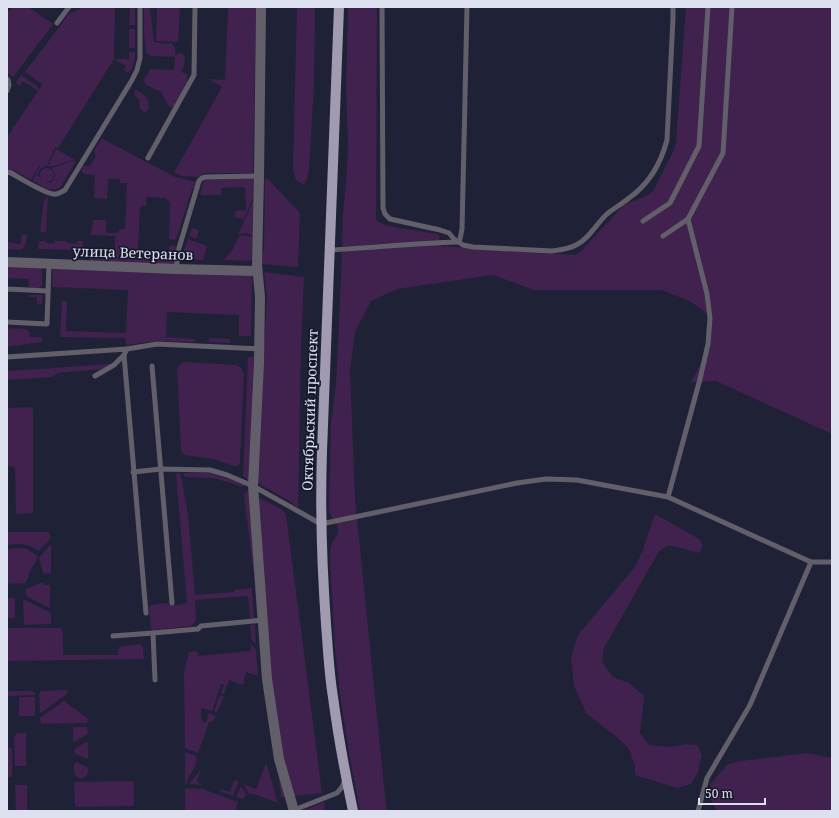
<svg xmlns="http://www.w3.org/2000/svg" width="839" height="818" font-family="'Noto Serif',serif">
	<style>
		.green { fill: #41214d }
		.lines { fill: none; stroke-linecap: round; stroke-linejoin: round }
		.service { stroke: #625f6a; stroke-width: 5 }
		.minor { stroke: #625f6a; stroke-width: 10 }
		.primary { stroke: #a09bb1; stroke-width: 10 }
		.labels { text-anchor: middle; stroke-width: 3.5; stroke-linejoin: round; paint-order: stroke }
		.street-label { font-size: 14px; fill: #dde0ee; stroke: #16182c }
	</style>
	<rect width="100%" height="100%" fill="#1f2236"/>
	<g class="green">
		<path d="M12,7H28L53,24L13,77L7,72V12L10,11Z"/>
		<path d="M84,7H115L114,59H129V52H134L135,53C135,60 134,68 128,73L124,70L126,66L114,59L58,148L55,147L47,166C42,167 39,169 38,174L34,176L40,166L39,165L31,180L15,171L7,169V137L38,91L23,81L20,86L16,83L21,75L37,86L39,90L42,84L25,72L69,14Z"/>
		<path d="M130,7H135V25H129Z"/>
		<path d="M144,7H150L154,42L165,44L171,43L175,48V55C188,49 186,64 181,72L187,74C190,85 179,98 174,108L169,106L161,92L146,85L144,81L145,77L148,75L149,69L174,70L175,57L151,56L146,53L144,33Z"/>
		<path d="M157,7H180L178,42L156,41Z"/>
		<path d="M228,7H256L253,171L252,173H204L200,175L199,177L182,176L174,173L222,87L208,79L225,80Z"/>
		<path d="M297,7H315L314,85L309,168L307,179L304,185L296,180L293,169Z"/>
		<path d="M348,7H377L376,218L377,221L388,226L437,234L439,235L440,245L441,246L575,255L581,251L622,207C631,200 644,199 653,191L674,150L676,142L686,7H832V434L716,381L691,382L705,356L710,316L690,301L661,290H534L493,275L397,289L371,301L355,332L350,370L355,499L386,805L387,811H360L350,759L340,695L335,648L330,559C330,553 330,548 332,543C334,539 338,536 338,532C339,524 333,520 330,514C329,510 329,505 329,501L331,422L336,385L341,280L343,214L347,170L348,142L346,88Z"/>
		<rect x="129" y="29" width="6" height="19"/>
		<path d="M135,90C145,93 149,99 149,108L146,112H143L140,108L139,100L134,94Z"/>
		<path d="M103,139L175,177L197,182L194,188L192,189L176,240L169,239L170,202L165,198L146,197V206H142L140,208L138,249L169,251V246H176L175,266L90,261V258L114,259L115,257V236L91,235L93,220H106V233H118L119,229H125L127,183H120V179H108L107,199L94,198L95,175L84,174L81,171L83,166H90L96,156L94,151L101,140Z"/>
		<path d="M56,149L74,159V160C66,161 54,168 48,166Z"/>
		<path d="M72,161H76L61,186C53,195 41,185 33,181L34,177L38,175C43,184 53,187 55,175L52,168Z"/>
		<circle cx="47" cy="175" r="7"/>
		<path d="M253,178L254,179V196L244,218L243,219L234,217L236,211L246,210L245,187L221,188V195H200L204,181L207,180Z"/>
		<path d="M265,179H268L298,211L300,214L298,267L260,264L261,253L264,252Z"/>
		<path d="M255,196L254,236L246,233L238,235Z"/>
		<path d="M48,197L46,232H40L44,200Z"/>
		<path d="M192,228L199,230L196,239L189,236Z"/>
		<path d="M25,234L27,236C25,253 23,250 7,249V242L20,244L22,235Z"/>
		<path d="M243,235L253,237L252,259L250,261L223,260L232,251L239,236Z"/>
		<path d="M188,239L207,246L203,260L185,259L184,258V249Z"/>
		<path d="M39,241H46V243L55,244V241H67V243L77,244V241H83L82,250L38,249Z"/>
		<path d="M7,264L42,267V285L38,289L31,288L29,286L28,279L7,278Z"/>
		<path d="M53,267L252,273L251,336H239V315L167,312L166,337L195,339V342L157,341L126,345L125,338L60,337L62,301H67L66,331L126,333L128,290L52,287Z"/>
		<path d="M264,272L304,277L301,347L298,508L290,501L256,482L267,296Z"/>
		<path d="M29,295H42L43,297L42,304H37V297H29Z"/>
		<path d="M7,328L26,329L29,332L30,337H42V342L7,347Z"/>
		<path d="M209,338L230,339V343L209,342Z"/>
		<path d="M248,357H256L250,481L243,476Z"/>
		<path d="M183,362L236,365L241,368L244,374L240,463L237,466H233L214,459L184,455L181,450L177,368Z"/>
		<path d="M111,364L103,369L58,373L52,377L7,380V371Z"/>
		<path d="M31,407L33,409V513L16,514L15,467L8,466V502H7V514V408Z"/>
		<path d="M178,473H180L182,480L188,515L195,595L234,592V590L252,588L254,618H250L248,596L195,600L196,620L195,622L191,626L153,630L151,629L149,608L151,605L167,603L176,605L187,603L176,474Z"/>
		<path d="M185,473H209L229,479L244,485V486H240L214,478L186,477L184,476V474Z"/>
		<path d="M247,491L281,509L286,514L322,793L284,797H281L259,617H257L254,576L244,496L245,493Z"/>
		<path d="M655,514L699,539L703,546L699,553L673,546H667L659,551L604,648L602,662L613,677L629,683L644,696L640,733L649,745L671,747L685,744L697,745L702,755L698,772L691,784L677,788L635,775V766L629,749L618,738L586,713L574,686L571,657L578,635L635,567L642,552Z"/>
		<path d="M7,532H48L50,534V539L39,551C26,543 21,543 7,545Z"/>
		<path d="M51,544V573H46L44,575L39,558Z"/>
		<path d="M19,548L27,549L38,556C36,562 33,565 30,571C28,575 28,579 26,583L7,584V549Z"/>
		<path d="M43,582L45,585H50V608L28,597L25,593L26,589Z"/>
		<rect x="7" y="598" width="8" height="20"/>
		<path d="M23,599L51,613V624L24,625Z"/>
		<path d="M250,625H255L256,645L251,639Z"/>
		<path d="M7,628H60L62,629L63,632V655H118L119,647L141,644L143,647L144,659L7,661Z"/>
		<path d="M251,644L256,650L258,676L246,672L243,685L229,680L224,694L221,693L224,685L221,684L212,711L201,708V718L202,721L206,723L209,713L216,716L213,721L209,722L198,753L185,748L184,672L189,652L197,651L198,656L249,651L251,650Z"/>
		<path d="M66,690L68,692L67,694L42,712L40,713L39,694L41,691Z"/>
		<path d="M7,691H32L34,692L36,695L7,696Z"/>
		<path d="M220,695L224,696L217,713L214,711Z"/>
		<rect x="19" y="697" width="16" height="19"/>
		<path d="M64,701L86,717L88,719L87,723L42,724L41,723L40,719L41,717Z"/>
		<path d="M87,727L88,734L75,742L73,741V727Z"/>
		<path d="M18,733H26V766H15L14,738L16,734Z"/>
		<path d="M86,742L88,743V758L87,759L76,754L74,752L75,749Z"/>
		<path d="M8,747L11,748L12,750V775L10,777H7V748Z"/>
		<path d="M185,752L196,756C199,770 188,771 187,784L185,783Z"/>
		<path d="M807,753L832,758V811H717L715,808L709,794L711,783L728,764L741,761Z"/>
		<path d="M76,762L87,767L88,769C89,779 78,781 75,774C73,771 74,767 74,764Z"/>
		<path d="M266,763L278,803L254,794H249L243,784L256,789Z"/>
		<path d="M201,769L197,781L202,785L189,784Z"/>
		<path d="M234,780L239,781L233,796L220,791V789L230,792Z"/>
		<path d="M133,781L134,783V806L76,807L75,806L74,784L75,782Z"/>
		<path d="M15,785H27V811H16Z"/>
		<path d="M241,786L246,795L245,796L243,799L236,797Z"/>
		<path d="M185,788L203,789L238,802L235,811H185Z"/>
		<path d="M324,802L325,803L323,811H302Z"/>
	</g>
	<g class="lines">
		<g class="service">
			<path d="M382,7L383,208L385,214L390,219L440,230L449,233L454,239L463,245L473,247L552,251C560,250 569,249 576,245C589,239 596,224 607,214C614,208 622,204 629,198C649,184 661,163 667,140L673,18V7"/>
			<path d="M57,23L69,7"/>
			<path d="M7,79L8,80L9,85L7,91"/>
			<path d="M465,96L467,7"/>
			<path d="M148,158L194,75L195,7"/>
			<path d="M7,172L11,173C20,178 45,194 54,194C58,195 61,192 65,190L132,80L137,70L140,58V7"/>
			<path d="M643,221L670,203L699,146L708,7"/>
			<path d="M663,236L688,219"/>
			<path d="M458,242L460,239L462,229L465,99"/>
			<path d="M330,250C372,248 414,243 457,242"/>
			<path d="M176,269L179,248L199,181L202,178L206,177L259,176"/>
			<path d="M7,289L48,291"/>
			<path d="M7,322L47,324L49,264"/>
			<path d="M127,349L157,344L259,349"/>
			<path d="M7,357L127,349L124,355L146,613"/>
			<path d="M152,366L172,603"/>
			<path d="M95,376L114,365L124,355"/>
			<path d="M133,472L161,469L210,470L227,475L253,486L321,524L517,483L546,479L577,480L668,497L811,562L750,705L707,778L698,811"/>
			<path d="M668,497L700,379L708,344L710,318L707,294L688,219L723,153L732,7"/>
			<path d="M811,562H832"/>
			<path d="M113,636L153,633"/>
			<path d="M155,680L153,633L198,629L201,626L263,620"/>
			<path d="M294,810L337,793L342,787L345,780"/>
		</g>
		<g class="minor">
			<path d="M261,7L259,176L257,265L260,297L259,363L253,486L267,679L279,759L294,811"/>
			<path d="M7,262L176,269L257,271"/>
		</g>
		<path class="primary" d="M339,7L322,451C320,509 322,567 326,624C328,649 329,673 333,697C338,735 345,773 353,811"/>
	</g>
	<g class="labels">
		<g class="street-label">
			<text transform="translate(133 253) rotate(2)" y="5">улица Ветеранов</text>
			<text transform="translate(310 410) rotate(-88)" y="5">Октябрьский проспект</text>
		</g>
	</g>
	<rect width="839" height="818" fill="none" stroke="#dde0ee" stroke-width="16"/>
	<path d="M699 798v6h66v-6" fill="none" stroke="#dde0ee" stroke-width="2"/>
	<text x="705" y="798" font-size="12" fill="#dde0ee" stroke="#16182c" stroke-width="3" paint-order="stroke">50 m</text>
</svg>
